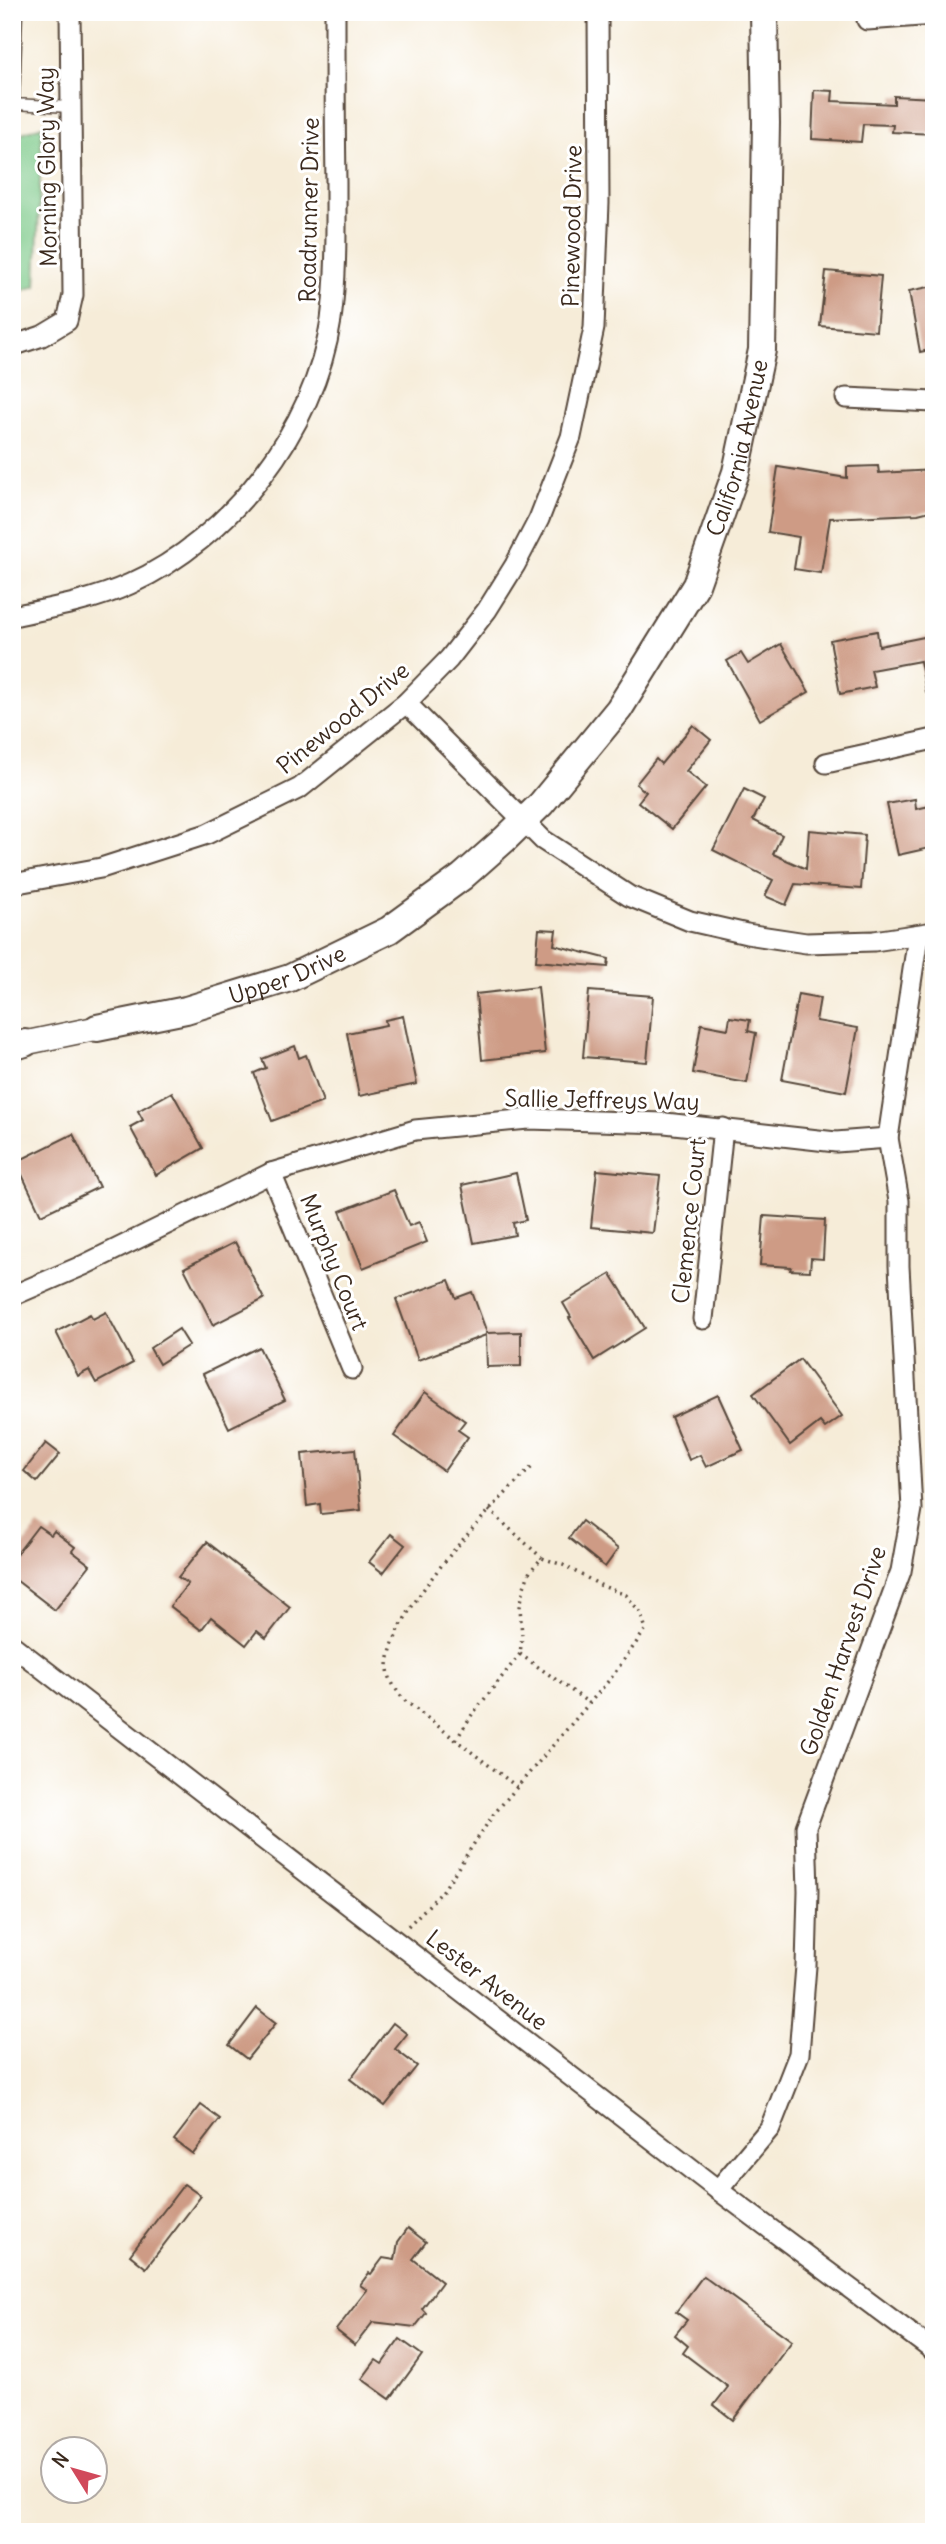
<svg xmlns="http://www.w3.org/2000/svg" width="946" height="2544" font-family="Delius,sans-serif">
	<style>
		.green { fill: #7cc988; stroke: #5c7a53; stroke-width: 2 }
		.building { fill: #ce9b85 }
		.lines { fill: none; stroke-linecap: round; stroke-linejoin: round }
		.service-casing { stroke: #57473a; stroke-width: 13 }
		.minor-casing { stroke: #57473a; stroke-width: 23 }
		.tertiary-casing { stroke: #57473a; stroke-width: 26 }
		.secondary-casing { stroke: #57473a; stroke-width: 30 }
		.path { stroke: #57473a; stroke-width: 3.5; stroke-dasharray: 2 5; stroke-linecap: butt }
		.service { stroke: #fff; stroke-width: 10 }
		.minor { stroke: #fff; stroke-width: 19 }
		.tertiary { stroke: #fff; stroke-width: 23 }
		.secondary { stroke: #fff; stroke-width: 26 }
		.labels { text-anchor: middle; stroke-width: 6; stroke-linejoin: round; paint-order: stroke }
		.street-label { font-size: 23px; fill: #3b2a1e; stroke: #fff }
	</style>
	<rect width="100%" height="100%" fill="#fff"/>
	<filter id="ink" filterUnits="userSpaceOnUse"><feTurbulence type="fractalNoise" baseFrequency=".0143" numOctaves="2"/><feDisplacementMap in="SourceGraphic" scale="14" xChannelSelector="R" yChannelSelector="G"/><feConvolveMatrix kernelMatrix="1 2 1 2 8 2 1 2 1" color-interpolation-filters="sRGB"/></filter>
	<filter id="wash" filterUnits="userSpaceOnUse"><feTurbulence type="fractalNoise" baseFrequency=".00686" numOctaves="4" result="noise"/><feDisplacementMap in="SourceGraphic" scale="28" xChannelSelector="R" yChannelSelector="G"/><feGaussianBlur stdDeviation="1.57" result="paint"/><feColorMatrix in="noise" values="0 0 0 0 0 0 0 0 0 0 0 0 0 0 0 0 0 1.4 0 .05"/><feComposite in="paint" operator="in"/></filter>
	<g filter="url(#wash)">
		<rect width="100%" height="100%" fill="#f6ecd8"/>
		<path class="green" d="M42,126L36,286L12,294V143L19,134Z"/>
		<g id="blocks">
			<g class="building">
				<path d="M814,90L833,91L832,101L894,104V96L934,98V134L892,132L893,125L863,124L861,142L812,139Z"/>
				<path d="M826,271L881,276L876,331L820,326Z"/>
				<path d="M934,286V349L920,352L909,291Z"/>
				<path d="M878,466L879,473L934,470V510L918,514L830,518L821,573L794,569L799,537L768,532L778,467L847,478V467Z"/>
				<path d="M877,631L879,646L934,635V691L926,692L920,661L871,670L875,687L840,694L830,640Z"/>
				<path d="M781,644L809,692L760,720L727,661L741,653L748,664Z"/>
				<path d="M693,725L711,740L686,771L706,787L672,829L638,802L646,792L636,784L656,759L661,764Z"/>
				<path d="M744,789L764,799L753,820L782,835L773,854L806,869L809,830L865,835L861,889L795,884L786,905L765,896L773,880L713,850Z"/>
				<path d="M915,799L916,809L934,805V847L898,855L887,804Z"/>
				<path d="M539,929L556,930L554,945L609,959L608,967L536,961Z"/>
				<path d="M538,987L545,1053L482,1060L476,994Z"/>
				<path d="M589,991L653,996L647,1062L583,1057Z"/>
				<path d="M798,994L820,998L816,1021L858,1028L846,1092L782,1080Z"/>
				<path d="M403,1016L417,1084L359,1096L347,1033L386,1025L385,1020Z"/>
				<path d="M730,1017L750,1020L748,1031L756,1033L747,1083L693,1073L701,1024L728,1029Z"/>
				<path d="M295,1046L299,1058L306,1055L323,1102L272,1121L254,1073L266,1068L262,1059Z"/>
				<path d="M172,1092L203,1148L156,1175L130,1127L143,1120L138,1111Z"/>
				<path d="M73,1134L99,1187L41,1215L16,1162Z"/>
				<path d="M597,1170L660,1176L653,1233L591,1227Z"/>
				<path d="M516,1173L526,1220L513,1223L515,1235L474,1243L462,1185Z"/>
				<path d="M394,1190L409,1226L419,1222L427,1242L363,1268L340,1211Z"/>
				<path d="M764,1216L825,1220L823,1259L811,1258L810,1271L790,1270L791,1267L760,1265Z"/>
				<path d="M235,1242L264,1299L213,1325L184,1268Z"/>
				<path d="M611,1274L645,1328L594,1360L569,1318L571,1317L563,1303Z"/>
				<path d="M449,1280L456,1298L472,1292L487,1333L521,1332V1366L487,1367L486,1335L418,1360L396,1299Z"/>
				<path d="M106,1312L133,1363L96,1383L89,1370L78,1376L56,1332L90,1314L93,1319Z"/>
				<path d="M179,1329L189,1345L159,1364L150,1348Z"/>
				<path d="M259,1347L285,1400L229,1428L203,1374Z"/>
				<path d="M800,1359L842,1416L825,1428L820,1422L790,1445L753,1394Z"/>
				<path d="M425,1392L465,1421L458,1430L468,1437L444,1471L394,1436Z"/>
				<path d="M718,1395L743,1450L706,1467L700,1455L689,1460L671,1417Z"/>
				<path d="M46,1443L60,1454L37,1482L24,1471Z"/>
				<path d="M355,1449L361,1510L321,1514L320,1504L307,1506L302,1454Z"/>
				<path d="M582,1521L618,1549L605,1567L569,1538Z"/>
				<path d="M38,1526L51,1535L54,1531L75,1547L72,1551L90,1565L55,1610L12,1577V1560Z"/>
				<path d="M391,1534L405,1545L383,1573L369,1562Z"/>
				<path d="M207,1542L290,1607L266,1638L257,1631L246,1645L211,1617L201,1630L170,1606L188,1584L178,1577Z"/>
				<path d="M257,2008L276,2023L247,2059L229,2045Z"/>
				<path d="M393,2023L407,2034L395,2049L417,2066L385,2106L350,2079Z"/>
				<path d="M201,2105L220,2119L193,2154L174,2140Z"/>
				<path d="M184,2184L201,2196L146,2268L130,2255Z"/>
				<path d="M408,2228L426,2242L413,2259L442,2282L422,2309L426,2313L415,2327L373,2322L355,2345L336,2330L367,2290L360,2285L369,2273L371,2274L383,2258L395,2260L398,2242Z"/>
				<path d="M703,2276L792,2341L733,2420L714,2405L728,2387L683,2353L688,2346L675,2335L687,2320L676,2312Z"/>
				<path d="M400,2339L422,2355L390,2399L362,2379L376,2360L382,2364Z"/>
			</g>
		</g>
	</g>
	<g filter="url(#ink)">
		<use href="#blocks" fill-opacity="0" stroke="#57473a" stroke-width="2"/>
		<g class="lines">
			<g class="service-casing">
				<path id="service" d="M17,12L14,104L70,107"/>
			</g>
			<g class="minor-casing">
				<g id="minor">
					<path d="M867,20L934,15"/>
					<path d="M12,346L42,336L67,321L73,295L70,12"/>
					<path d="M846,398L934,402"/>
					<path d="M12,616C52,608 93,601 130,584C230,539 315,429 331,320C337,274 336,228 336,182C335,125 335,69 335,12"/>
					<path d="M406,703L543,840L629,896L690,921L747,934L806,943L874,941L934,932"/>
					<path d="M826,763L934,739"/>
					<path d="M12,884L101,868L207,834L300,788L406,703L449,659L487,610L515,565L539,519L571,437L594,328L599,203L598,12"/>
					<path d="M271,1173L352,1369"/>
					<path d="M12,1296L84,1265L271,1173L415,1130L528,1119L665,1123L836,1142L888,1138"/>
					<path d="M703,1319L723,1128"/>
					<path d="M12,1645L718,2190L934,2351"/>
					<path d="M718,2190L770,2128L799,2054L806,1966L808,1891L806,1827L901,1571L912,1509L899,1266V1201L888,1138L918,936"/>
				</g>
			</g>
			<g class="tertiary-casing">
				<path id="tertiary" d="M25,1043L97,1028"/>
			</g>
			<g class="secondary-casing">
				<g id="secondary">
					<path id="s1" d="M97,1028L186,1010L290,978L389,930L462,877L505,839L541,804L619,709L696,585L736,472L762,350L766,123L764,12"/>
					<path d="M12,1047L25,1043"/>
				</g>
			</g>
			<g class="path">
				<path d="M489,1510L542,1558"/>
				<path d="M520,1654L589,1703"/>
				<path d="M517,1787L404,1700C397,1691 388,1680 388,1667C389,1611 492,1506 532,1467"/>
				<path d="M408,1926L442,1892L493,1815L611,1678L646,1629L640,1612L626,1595L600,1585L563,1565L542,1558L530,1571L524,1587L520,1607L522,1636L520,1654L471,1716L456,1740"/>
			</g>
			<use href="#service" class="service"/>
			<use href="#minor" class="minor"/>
			<use href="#tertiary" class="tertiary"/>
			<use href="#secondary" class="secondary"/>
		</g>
	</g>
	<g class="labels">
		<g class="street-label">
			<text transform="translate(47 167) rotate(-91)" y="8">Morning Glory Way</text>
			<text transform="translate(309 210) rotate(-89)" y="8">Roadrunner Drive</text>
			<text transform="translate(572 226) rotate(-89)" y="8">Pinewood Drive</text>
			<text dy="8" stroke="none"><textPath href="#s1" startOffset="920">California Avenue</textPath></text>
			<text transform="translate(343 718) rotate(-39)" y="8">Pinewood Drive</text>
			<text dy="8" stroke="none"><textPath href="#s1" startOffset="198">Upper Drive</textPath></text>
			<text transform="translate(602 1100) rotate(1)" y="8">Sallie Jeffreys Way</text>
			<text transform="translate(689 1221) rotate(-84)" y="8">Clemence Court</text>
			<text transform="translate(334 1262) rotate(68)" y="8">Murphy Court</text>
			<text transform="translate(843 1651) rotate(-71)" y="8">Golden Harvest Drive</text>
			<text transform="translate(487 1980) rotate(38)" y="8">Lester Avenue</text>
		</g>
	</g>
	<rect width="946" height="2544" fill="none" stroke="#fff" stroke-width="42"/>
	<g transform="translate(74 2470) rotate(307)"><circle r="33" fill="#ffffff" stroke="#b1aaa5" stroke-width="2"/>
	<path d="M0-5L12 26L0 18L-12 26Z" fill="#d1495b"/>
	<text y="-10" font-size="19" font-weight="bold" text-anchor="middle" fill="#3b2a1e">N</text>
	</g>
</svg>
